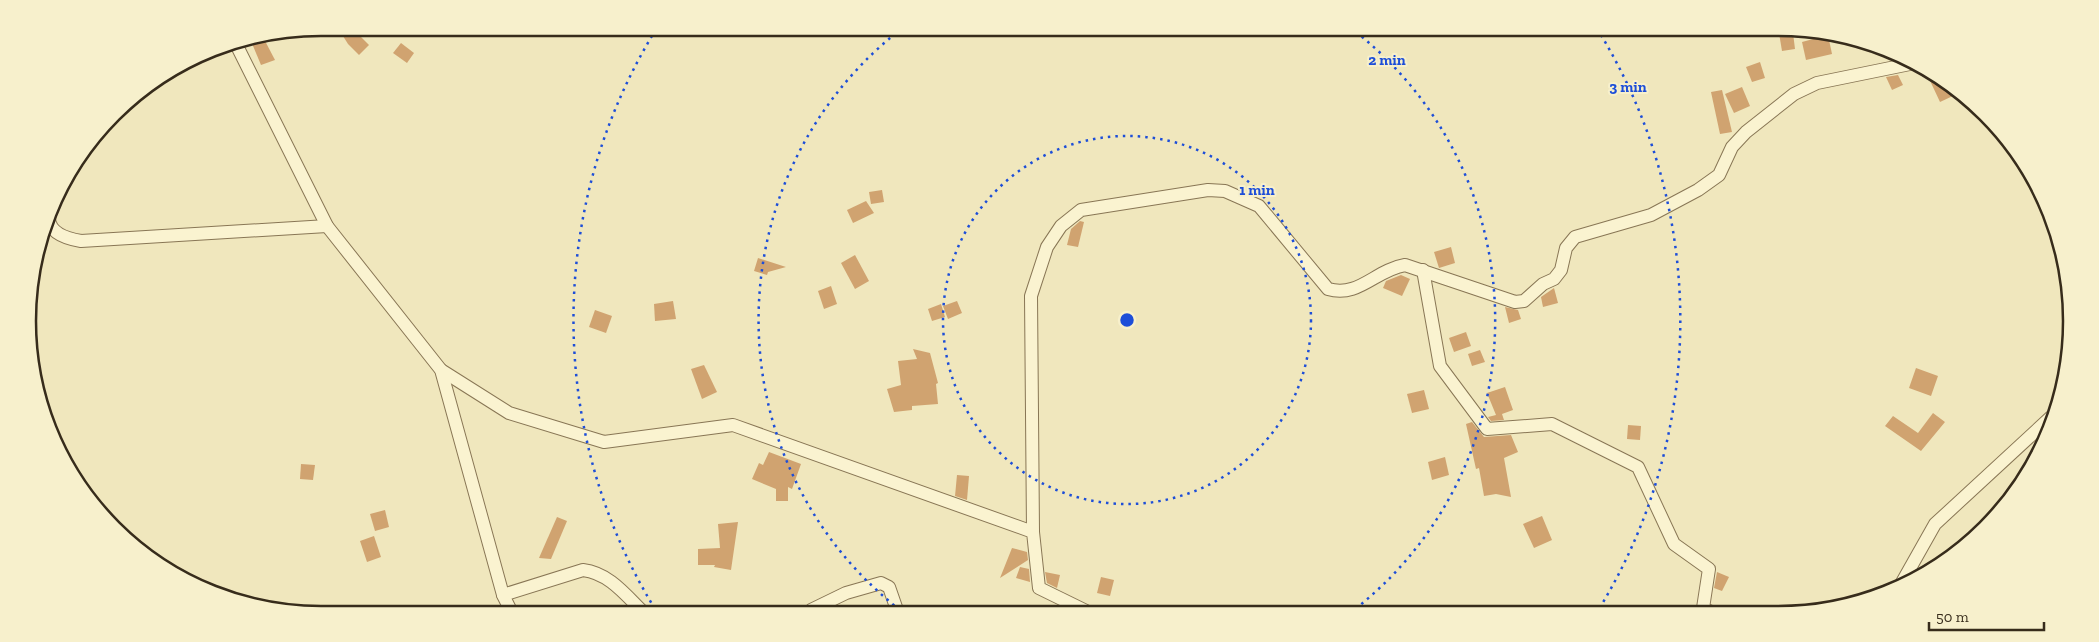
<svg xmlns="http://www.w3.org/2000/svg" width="2099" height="642" font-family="'Zilla Slab',serif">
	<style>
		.building { fill: #d0a370 }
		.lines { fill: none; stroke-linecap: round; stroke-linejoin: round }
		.minor-casing { stroke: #887655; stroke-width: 14 }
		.minor { stroke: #faf3d0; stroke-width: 12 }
		.ring { fill: none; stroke: #1d4ed8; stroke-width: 2.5; stroke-dasharray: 2.5 5 }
		.rim { fill: none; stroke: #372c1b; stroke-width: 2.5 }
		.centre { fill: #1d4ed8; stroke: #f7f0cc; stroke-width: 2.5 }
		.ring-label { font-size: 15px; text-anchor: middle; font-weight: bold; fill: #1d4ed8; stroke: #f7f0cc; stroke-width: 4; stroke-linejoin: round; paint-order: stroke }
	</style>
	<rect width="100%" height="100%" fill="#f0e7bd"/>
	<g class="building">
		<path d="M338,28H352L369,45L359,55L348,44Z"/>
		<path d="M1779,33H1793L1795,49L1782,51Z"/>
		<path d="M1828,35L1832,54L1806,60L1802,42Z"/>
		<path d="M264,39L275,60L261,65L251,41Z"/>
		<path d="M401,43L414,53L407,63L393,53Z"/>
		<path d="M1760,62L1765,78L1752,82L1746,67Z"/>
		<path d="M1925,70L1941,77L1952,88L1955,95L1940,102Z"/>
		<path d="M1898,75L1903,85L1892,90L1886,77Z"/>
		<path d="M1742,87L1750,106L1734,113L1725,94Z"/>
		<path d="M1722,90L1732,132L1720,134L1711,92Z"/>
		<path d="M882,190L884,202L871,204L869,192Z"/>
		<path d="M866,201L874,213L853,223L847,210Z"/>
		<path d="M1080,221L1084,222L1078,247L1067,245L1071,229Z"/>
		<path d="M1451,247L1455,263L1439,268L1434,252Z"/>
		<path d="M855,255L869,281L855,289L841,263Z"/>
		<path d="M758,258L786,267L768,272L767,275L754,271Z"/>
		<path d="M1401,275L1410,279L1402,296L1383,288L1386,281Z"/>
		<path d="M831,286L837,304L824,309L818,291Z"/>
		<path d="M1554,288L1558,303L1543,307L1541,297Z"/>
		<path d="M673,301L676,319L655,321L654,304Z"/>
		<path d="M957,301L962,313L948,319L943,306Z"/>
		<path d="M941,304L945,317L932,321L928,309Z"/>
		<path d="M1505,307L1518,310L1521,319L1509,323Z"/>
		<path d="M595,310L612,316L606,333L589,327Z"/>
		<path d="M1466,332L1471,346L1454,352L1449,338Z"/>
		<path d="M913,349L930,353L938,383L936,384L938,404L912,406V410L894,412L887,389L901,385L898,361L917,359Z"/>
		<path d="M1480,350L1485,362L1472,366L1468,354Z"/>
		<path d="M704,365L717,392L702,399L691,369Z"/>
		<path d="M1916,368L1938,376L1931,396L1909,388Z"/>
		<path d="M1505,387L1513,410L1502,414L1504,420L1491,421L1488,417L1496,415L1487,393Z"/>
		<path d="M1424,390L1429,409L1412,413L1407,394Z"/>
		<path d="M1933,413L1945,422L1921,451L1885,426L1893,416L1918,433Z"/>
		<path d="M1472,422L1484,437L1511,435L1518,452L1504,458L1511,497L1496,494L1484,496L1479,468L1476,469L1466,424Z"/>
		<path d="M1628,425L1641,426L1640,440L1627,439Z"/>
		<path d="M769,452L801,464L792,489L788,487V501H776V489L752,479L759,463L763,465Z"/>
		<path d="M1445,457L1449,475L1432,480L1428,462Z"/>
		<path d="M301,464L315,465L313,480L300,479Z"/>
		<path d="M957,475L969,476L967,500L955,496Z"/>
		<path d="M385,510L389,527L375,531L370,514Z"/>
		<path d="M1542,516L1552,540L1534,548L1523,524Z"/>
		<path d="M557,517L567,521L551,559L539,558Z"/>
		<path d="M738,522L731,570L714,567L715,565H698V549L720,548L718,524Z"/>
		<path d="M374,536L381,557L367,562L360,541Z"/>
		<path d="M1012,548L1027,552L1028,560L1000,578Z"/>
		<path d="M1020,567L1029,569L1030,582L1016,578Z"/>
		<path d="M1045,572L1060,575L1057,588L1047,583Z"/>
		<path d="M1717,572L1729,577L1722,591L1714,588Z"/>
		<path d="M1101,577L1114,580L1110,596L1097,593Z"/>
	</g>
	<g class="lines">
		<g class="minor-casing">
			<g id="minor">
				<path d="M236,44L327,226L441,370L503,595L510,609"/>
				<path d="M49,219C50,234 69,239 81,241L327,226"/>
				<path d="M1423,270L1440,366L1487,429L1552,424L1638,467L1674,544L1709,569L1703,608L1711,612"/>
				<path d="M441,370L509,413L604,442L733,425L1033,532L1039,588L1086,611"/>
				<path d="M1033,532L1031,296L1047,247L1061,226L1081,210L1208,190L1225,191L1259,206L1328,289C1359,298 1375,270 1405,265L1515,302L1524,301L1543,284L1554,279L1561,270L1566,248L1575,237L1651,215L1698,190L1719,175L1732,147L1746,132L1794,94L1817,83L1910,64"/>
				<path d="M1900,586L1935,524L2051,417"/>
				<path d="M503,595L583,570C608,573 624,593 641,610"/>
				<path d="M811,610L846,593L881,583L889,587L897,610"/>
			</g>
		</g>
		<use href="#minor" class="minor"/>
	</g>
	<g class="ring">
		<circle cx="1127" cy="320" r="184"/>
		<path d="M900 610A368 368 0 0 1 900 30M1356 32A368 368 0 0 1 1354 610"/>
		<path d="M655 609A553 553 0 0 1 655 31M1601 35A553 553 0 0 1 1599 609"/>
	</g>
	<path d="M0 0H2099V642H0ZM321 36H1778A285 285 0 0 1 2063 321V321A285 285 0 0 1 1778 606H321A285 285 0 0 1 36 321V321A285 285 0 0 1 321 36Z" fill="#f7f0cc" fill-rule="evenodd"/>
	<path class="rim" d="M321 36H1778A285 285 0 0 1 2063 321V321A285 285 0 0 1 1778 606H321A285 285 0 0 1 36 321V321A285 285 0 0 1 321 36Z"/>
	<circle cx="1127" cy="320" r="8" class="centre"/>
	<g class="ring-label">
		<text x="1387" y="65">2 min</text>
		<text x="1628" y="92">3 min</text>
		<text x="1257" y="195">1 min</text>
	</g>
	<path d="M1929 622v8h115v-8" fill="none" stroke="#372c1b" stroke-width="2.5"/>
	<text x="1936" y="622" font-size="15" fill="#372c1b" stroke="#f7f0cc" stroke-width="4" paint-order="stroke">50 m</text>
</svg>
